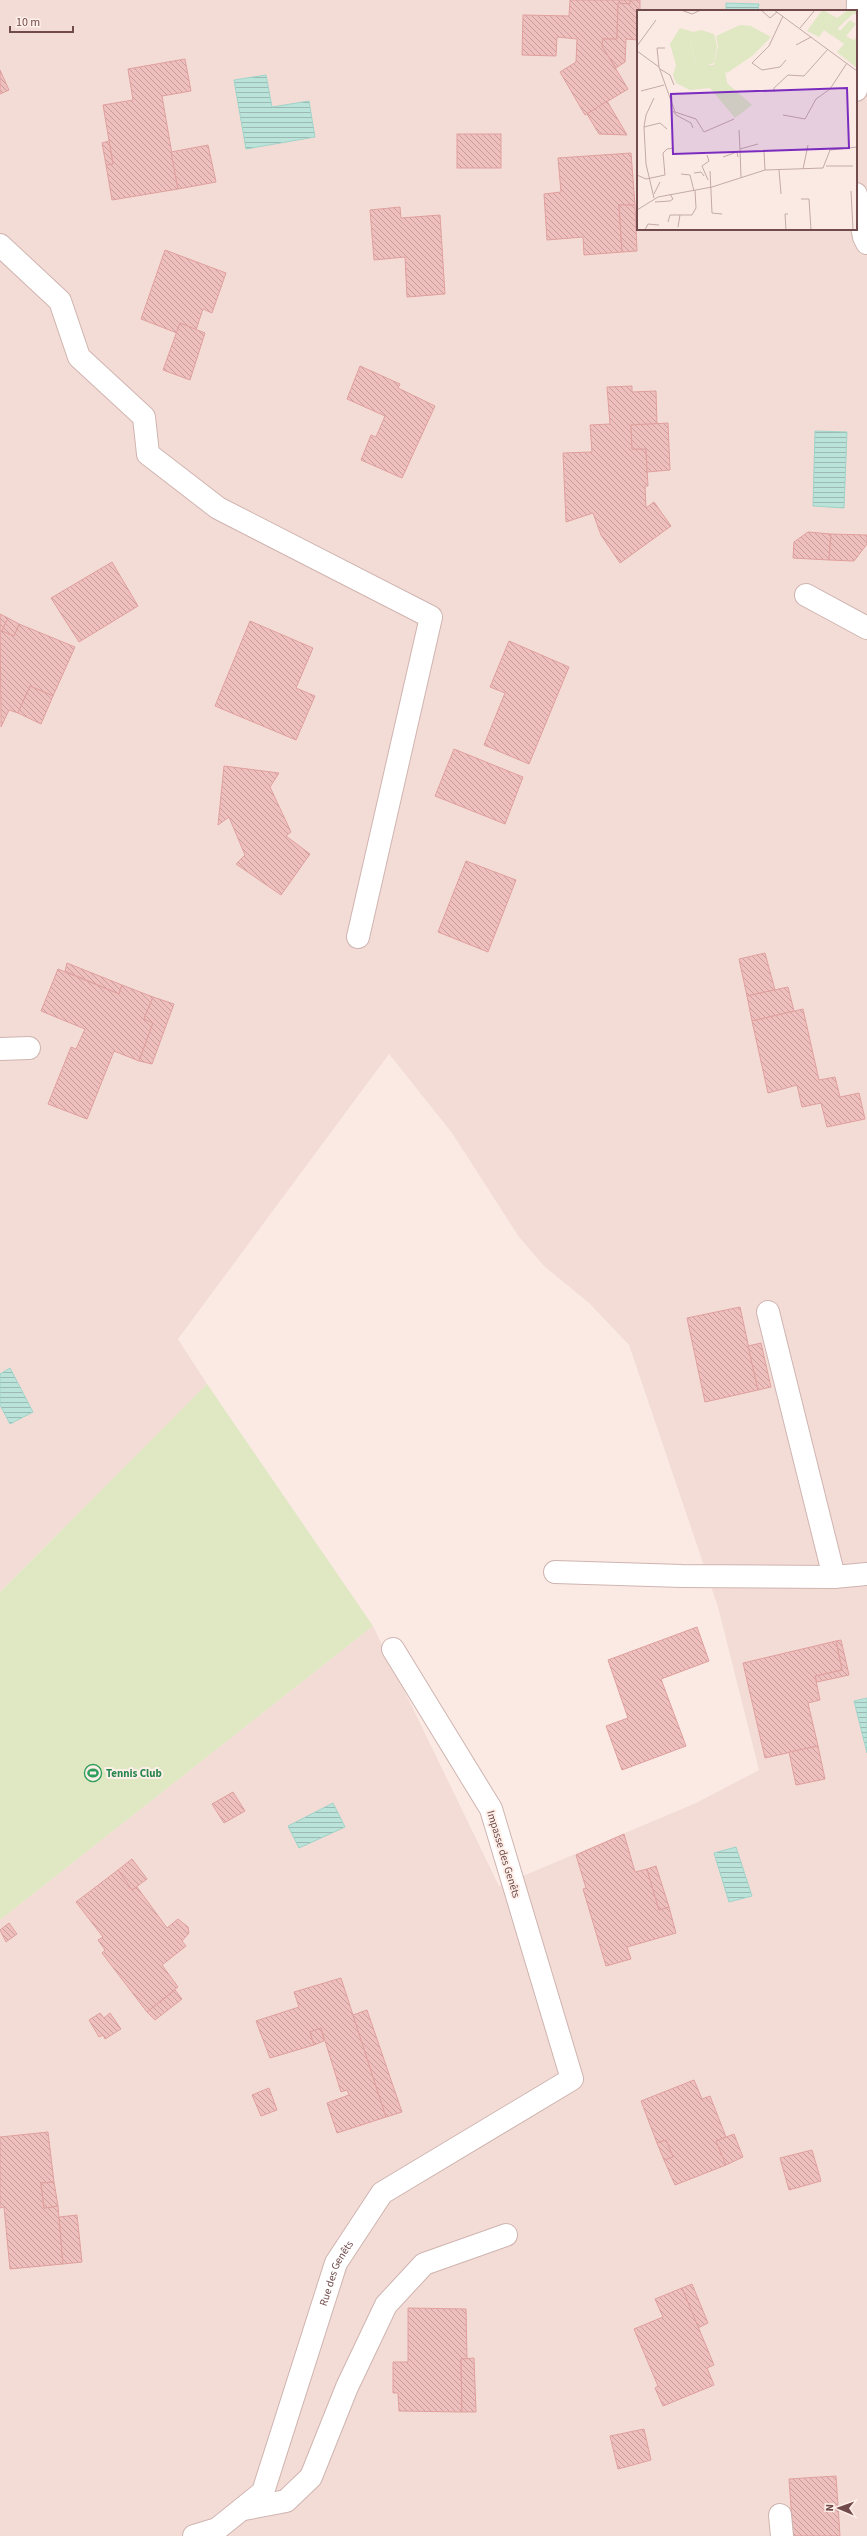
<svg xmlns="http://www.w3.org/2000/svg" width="867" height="2536" font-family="'Source Sans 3',sans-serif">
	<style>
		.residential { fill: #f4dcd6; fill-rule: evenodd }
		.garden { fill: #dfe7c3 }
		.water { fill: url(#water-rules); stroke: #a0d4c9 }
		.building { fill: url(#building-back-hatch); stroke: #e0a09e }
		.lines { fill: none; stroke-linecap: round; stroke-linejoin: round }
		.minor-casing { stroke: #cfb4b0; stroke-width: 24 }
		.minor { stroke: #fff; stroke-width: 22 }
		.labels { text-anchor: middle; stroke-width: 4; stroke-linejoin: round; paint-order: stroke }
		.leisure-label { font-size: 11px; font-weight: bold; fill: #27864d; stroke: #feefe9; text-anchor: start }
		.street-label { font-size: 11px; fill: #714b4b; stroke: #feefe9 }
		.inset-road { fill: none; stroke: #c4aaa7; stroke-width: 1 }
		.view { fill: #7b2cbf; fill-opacity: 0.15; stroke: #7b2cbf; stroke-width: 2 }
		.inset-edge { fill: none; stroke: #714b4b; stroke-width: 2 }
	</style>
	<defs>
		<pattern id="water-rules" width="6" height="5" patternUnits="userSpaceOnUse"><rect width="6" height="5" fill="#bae3da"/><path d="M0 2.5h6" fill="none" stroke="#9cbab3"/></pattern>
		<pattern id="building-back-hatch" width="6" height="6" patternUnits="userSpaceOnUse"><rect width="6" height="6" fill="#eebfbd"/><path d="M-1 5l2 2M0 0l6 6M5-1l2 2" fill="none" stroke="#c59d9c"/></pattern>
	</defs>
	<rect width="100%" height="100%" fill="#fbeae4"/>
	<path class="residential" d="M0,0H867V2536H0V1920L373,1626L499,1886L696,1803L759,1770L718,1607L629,1345L589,1303L544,1266L519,1237L452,1133L389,1054L178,1339L207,1384L0,1592ZM638,11H856V229H638Z"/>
	<path class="garden" d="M207,1384L373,1626L0,1920V1592Z"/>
	<g class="water">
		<path d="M726,3L759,4L758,11H726Z"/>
		<path d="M266,75L272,107L309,101L315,137L246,149L234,80Z"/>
		<path d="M815,431L847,432L844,508L813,506Z"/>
		<path d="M10,1368L33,1412L10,1424L0,1405V1374Z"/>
		<path d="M867,1698V1753L854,1701Z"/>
		<path d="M333,1803L345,1827L299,1848L288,1826Z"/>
		<path d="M736,1847L752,1896L729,1902L714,1853Z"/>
	</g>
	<g class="building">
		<path d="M570,0H630V4L618,3L617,39H603L602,46L628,89L585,115L560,72L576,62L577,39L557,37L556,56L522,55L523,15L569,16Z"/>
		<path d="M630,0H640V11H638V40L626,39L625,62L616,68L602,46L603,39H617L618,3L630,4Z"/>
		<path d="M185,59L191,91L162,96L178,189L112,200L106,165L113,164L103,105L133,100L128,69Z"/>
		<path d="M0,70L9,90L0,94Z"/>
		<path d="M607,101L627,135L599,134L587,114Z"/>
		<rect x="457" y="134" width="44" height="34"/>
		<path d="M109,141L113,164L106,165L102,143Z"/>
		<path d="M208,145L216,182L178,189L171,152Z"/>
		<path d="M631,153L635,205H619L622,252L584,255L583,237L547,240L544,194L561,192L558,158Z"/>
		<path d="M619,205H635L637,251L622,252Z"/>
		<path d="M400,207L401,218L440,215L445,294L407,297L405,257L374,260L370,210Z"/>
		<path d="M165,250L226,273L212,313L203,309L196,330L180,323L177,333L141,319Z"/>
		<path d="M180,323L205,333L190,380L163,370Z"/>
		<path d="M360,366L400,384L398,388L435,406L402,478L361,460L371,435L376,437L385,416L347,399Z"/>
		<path d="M632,386V392L656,391L657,424L631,425L632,449H646L648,486H645L646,508L654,502L671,526L620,563L601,535L593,513L566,522L563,453L592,452L590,425L610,424L607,387Z"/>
		<path d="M668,423L670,470L647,472L646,449H632L631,425Z"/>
		<path d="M808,532L831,534L829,560L793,558L794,542Z"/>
		<path d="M831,534L867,535V544L854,561L829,560Z"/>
		<path d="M112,562L138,606L79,642L51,598Z"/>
		<path d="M0,614L8,618L2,631L14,636L19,624L75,647L53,696L30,686L18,713L9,710L1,727Z"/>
		<path d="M8,618L19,624L14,636L2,631Z"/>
		<path d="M250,621L313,648L296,688L315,696L296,740L215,706Z"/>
		<path d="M509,641L569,667L529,764L484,745L505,693L490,687Z"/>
		<path d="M30,686L53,696L41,724L18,713Z"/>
		<path d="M454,749L523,777L505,824L435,796Z"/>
		<path d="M224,766L279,773L270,787L291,832L286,836L310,854L281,895L236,864L245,855L229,817L218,825Z"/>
		<path d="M466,861L516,880L488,952L438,932Z"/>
		<path d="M765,953L775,990L747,996L739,959Z"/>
		<path d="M67,963L122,985L119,994L65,971Z"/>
		<path d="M58,969L119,994L122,985L153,997L144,1019L153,1023L139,1061L114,1051L87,1119L48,1104L71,1047L76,1049L85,1029L41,1011Z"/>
		<path d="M788,987L794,1011L752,1021L747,996Z"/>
		<path d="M153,997L174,1004L152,1064L139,1061L153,1023L144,1019Z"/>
		<path d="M803,1009L819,1080L835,1077L840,1097L859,1093L865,1119L827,1127L821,1103L802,1107L797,1085L768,1093L752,1021Z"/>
		<path d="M740,1307L758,1390L705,1402L687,1318Z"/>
		<path d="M761,1343L771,1387L758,1390L748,1346Z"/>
		<path d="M697,1627L709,1661L661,1679L686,1746L622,1770L606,1726L628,1718L608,1660Z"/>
		<path d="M841,1640L849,1675L817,1682L815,1676L842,1670L836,1641Z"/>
		<path d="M836,1641L842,1670L815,1676L820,1700L808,1703L818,1746L765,1758L743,1663Z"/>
		<path d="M818,1746L825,1779L796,1785L789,1752Z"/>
		<path d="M233,1792L245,1811L224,1823L212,1804Z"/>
		<path d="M624,1834L635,1872L647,1869L659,1910L669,1907L676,1933L627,1947L631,1959L606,1966L583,1889L586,1888L576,1855Z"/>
		<path d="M132,1859L147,1879L132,1890L118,1870Z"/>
		<path d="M656,1866L669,1907L659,1910L647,1869Z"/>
		<path d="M118,1870L132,1890L137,1887L167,1928L178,1919L188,1927L189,1933L182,1941L186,1946L162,1965L178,1987L147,2012L102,1953L105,1950L98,1940L103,1937L76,1902Z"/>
		<path d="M9,1923L17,1934L6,1942L0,1930Z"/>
		<path d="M341,1978L386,2117L337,2133L327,2103L349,2095L347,2090L341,2092L321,2028L310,2032L314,2045L270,2058L256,2021L299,2007L294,1992Z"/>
		<path d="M175,1990L182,1999L155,2020L147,2012Z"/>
		<path d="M367,2010L402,2112L386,2117L353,2015Z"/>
		<path d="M100,2013L104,2018L110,2013L121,2029L105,2039L103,2035L99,2037L89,2020Z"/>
		<path d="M321,2028L324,2041L314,2045L310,2032Z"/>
		<path d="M694,2080L702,2099L710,2096L726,2137L716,2141L726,2165L675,2185L664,2160L673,2157L666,2140L657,2143L641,2101Z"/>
		<path d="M269,2088L277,2110L261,2116L252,2095Z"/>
		<path d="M48,2132L54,2182L41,2183L44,2208L58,2206L63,2264L10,2269L4,2207L0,2208V2137Z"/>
		<path d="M734,2134L743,2157L726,2165L716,2141Z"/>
		<path d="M666,2140L673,2157L664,2160L657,2143Z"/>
		<path d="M812,2150L821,2181L789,2190L780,2158Z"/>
		<path d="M54,2182L58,2206L44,2208L41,2183Z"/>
		<path d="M77,2215L82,2262L63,2264L59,2217Z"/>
		<path d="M692,2284L708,2323L698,2328L682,2288Z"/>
		<path d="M682,2288L714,2365L707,2368L714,2385L663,2406L655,2388L658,2386L634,2329L663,2317L655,2299Z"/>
		<path d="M408,2308L466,2309L467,2359H461L462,2412L399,2411L398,2393H393V2362H408Z"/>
		<path d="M474,2358L476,2412H462L461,2359Z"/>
		<path d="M644,2429L651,2460L618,2469L610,2436Z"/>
		<path d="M836,2476L840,2536H793L789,2479Z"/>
	</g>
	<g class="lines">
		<g class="minor-casing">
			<g id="minor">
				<path d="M856,90L858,0"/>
				<path d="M856,194L864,237L867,243"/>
				<path d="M0,245L60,301L79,357L144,417L148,454L218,508L431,617L358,937"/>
				<path d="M806,595L867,628"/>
				<path d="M0,1049L29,1048"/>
				<path d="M768,1312L834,1577L867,1574"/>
				<path d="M555,1572L682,1576L834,1577"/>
				<path d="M244,2509L286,2501L311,2477L347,2387L386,2305L424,2264L506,2235"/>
				<path d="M780,2515L782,2536"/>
				<path id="s1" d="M194,2536L217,2529L263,2492L336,2263L382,2193L572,2079L491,1809L393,1649"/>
			</g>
		</g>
		<use href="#minor" class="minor"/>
	</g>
	<defs>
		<g id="stadium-ring" transform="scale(0.9)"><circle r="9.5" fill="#feefe9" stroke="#2e9e5b" stroke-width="1.5"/><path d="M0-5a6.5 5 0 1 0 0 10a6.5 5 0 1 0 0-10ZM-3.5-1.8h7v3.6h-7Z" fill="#2e9e5b"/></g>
	</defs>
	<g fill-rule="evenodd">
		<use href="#stadium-ring" x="93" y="1773"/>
	</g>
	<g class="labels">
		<g class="leisure-label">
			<text x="106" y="1777">Tennis Club</text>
		</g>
		<g class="street-label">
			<text transform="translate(504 1854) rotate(73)" y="4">Impasse des Genêts</text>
			<text dy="4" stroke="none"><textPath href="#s1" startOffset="314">Rue des Genêts</textPath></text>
		</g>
	</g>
	<g transform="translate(637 10)">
		<rect width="220" height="220" fill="#fbeae4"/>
		<path d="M183,3L202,17L201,19L212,28L217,30L220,26V58L200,42L207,34L196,26L198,23L195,26L187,20L182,27L170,21Z" fill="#dfe7c3"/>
		<path d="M186,0L200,8L211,0H220V6L217,3L202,17L183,3ZM64,20L77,24L80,36L77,53L64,57L59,55L53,28L56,22Z" fill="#dfe7c3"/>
		<path d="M213,10L219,14L209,26L203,21ZM103,15L114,16L134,27L115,46L90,63L88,61L90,73L115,95L98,108L73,78L53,80L39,73L36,65L39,55L33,34L43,18L56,22L53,29L59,55H77L81,36L79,26Z" fill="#dfe7c3"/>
		<path class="inset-road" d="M44,0L55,4L64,0M124,0L133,8L140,2M137,0L220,61M146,6L132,36L115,53L125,60L143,57L149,50M163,18L178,0M159,35L174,27M0,36L19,10M0,41L22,57L38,102L59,109L67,122L97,109M22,57L20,38H28M23,59L33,65L37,75M4,81L27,75M137,82V78L151,65L167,66L191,39M36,101L39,105L54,113L56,118M146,105L168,109L179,89L193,79L210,53M7,117L23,113L30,119M102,120L103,139M127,141L128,160M70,145L72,151L65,156L71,170M86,147L100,142L101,147M189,156H216M166,159L171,135M142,160L144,184M73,161L75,203L85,204M57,163L64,162L67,166M44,164L53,165L57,181M0,165L9,169L28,165L26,143L30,139L37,138M104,167L103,139L121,134M214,181L216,220M17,184L23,172M17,188L9,154L7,117L9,105L17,88M164,189H172L174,220M18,192L33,191L36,189L33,184M0,200L21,187L75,177L128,160L186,158L193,140L220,137M31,212L33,205H43M41,217L43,205H55L59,198L58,180M8,220L11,214L22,215M149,220L148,204H151"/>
		<path class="view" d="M210,78L212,138L36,144L34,84Z"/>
		<rect width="220" height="220" class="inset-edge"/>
	</g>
	<g transform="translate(839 2508) rotate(272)" stroke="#feefe9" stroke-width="3" paint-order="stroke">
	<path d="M0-3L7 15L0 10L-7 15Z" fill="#714b4b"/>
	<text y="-6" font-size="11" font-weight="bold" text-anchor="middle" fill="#714b4b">N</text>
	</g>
	<path d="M10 26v6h63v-6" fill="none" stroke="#714b4b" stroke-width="2"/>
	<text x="16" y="26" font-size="12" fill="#714b4b" stroke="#feefe9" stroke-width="3" paint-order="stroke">10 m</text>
</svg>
